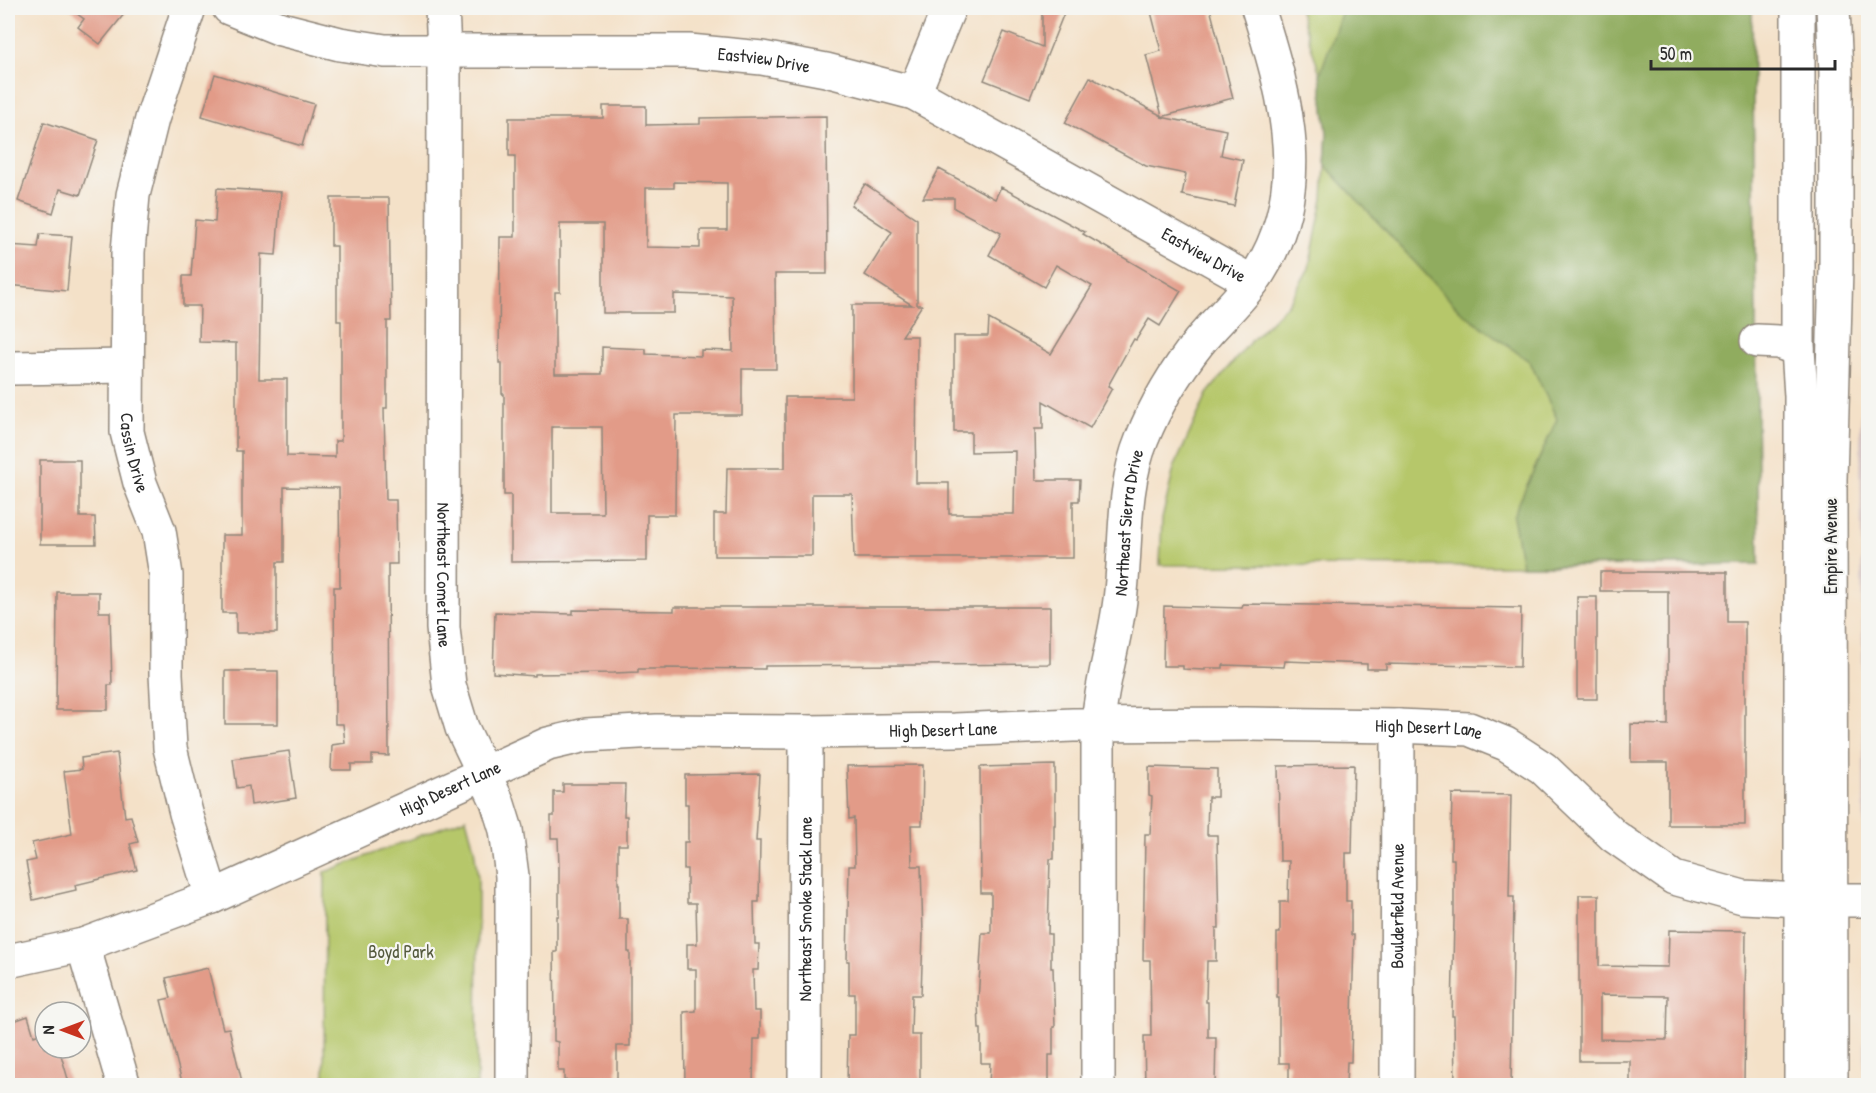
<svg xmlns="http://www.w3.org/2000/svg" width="1876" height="1093" font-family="'Patrick Hand',sans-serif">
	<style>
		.industrial { fill: #d1bfbf }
		.green { fill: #b6c76a; stroke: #70794a; stroke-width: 1.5 }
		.forest { fill: #90ac5e; stroke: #5e6c44; stroke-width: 1.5 }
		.building { fill: #e29b88; fill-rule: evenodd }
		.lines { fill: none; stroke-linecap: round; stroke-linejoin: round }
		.minor-casing { stroke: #90867a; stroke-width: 36 }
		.highway-casing { stroke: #90867a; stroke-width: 36 }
		.minor { stroke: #fff; stroke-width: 33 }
		.highway { stroke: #fff; stroke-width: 33 }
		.labels { text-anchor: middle; stroke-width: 4.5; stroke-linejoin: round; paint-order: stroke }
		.street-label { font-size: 18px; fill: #2b2b2b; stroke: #f6f6f2 }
		.park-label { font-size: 18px; fill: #555a3e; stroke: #f6f6f2 }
	</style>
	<rect width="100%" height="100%" fill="#f6f6f2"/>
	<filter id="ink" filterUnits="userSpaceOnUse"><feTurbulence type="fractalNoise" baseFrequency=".0167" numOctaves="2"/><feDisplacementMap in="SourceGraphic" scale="12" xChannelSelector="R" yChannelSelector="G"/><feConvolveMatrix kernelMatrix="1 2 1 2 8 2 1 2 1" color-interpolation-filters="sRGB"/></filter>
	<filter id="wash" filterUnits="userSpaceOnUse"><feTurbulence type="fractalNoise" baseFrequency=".008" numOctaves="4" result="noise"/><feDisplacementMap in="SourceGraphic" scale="24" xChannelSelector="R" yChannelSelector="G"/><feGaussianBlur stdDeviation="1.35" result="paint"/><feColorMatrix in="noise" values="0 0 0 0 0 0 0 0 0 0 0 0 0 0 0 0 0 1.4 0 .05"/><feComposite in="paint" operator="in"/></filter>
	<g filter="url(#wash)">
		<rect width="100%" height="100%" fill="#f4e1c8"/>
		<g class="industrial">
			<path d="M1868,326V857H1864L1860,427Z"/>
			<path d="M1865,938H1868V1086L1864,1085Z"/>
		</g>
		<g class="green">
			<path d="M1299,8H1752L1759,564L1551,566L1160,565L1162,519L1174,468L1207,394L1249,343L1289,303L1309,268L1323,199L1327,133L1320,74Z"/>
			<path d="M466,818L474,848L478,878L477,1085H324L325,872Z"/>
		</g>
		<path class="forest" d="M1343,8H1752L1759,564L1522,566L1513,516L1557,419L1530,362L1459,310L1325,165L1327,133L1320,74Z"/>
		<g id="blocks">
			<g class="building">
				<path d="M69,8H129L100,44L78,27L84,19Z"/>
				<path d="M1042,8H1066L1030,98L984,80L1004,32L1042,47Z"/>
				<path d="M1150,8H1210L1233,98L1161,117L1226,130L1221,155L1243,160L1234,206L1182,195L1186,174L1146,166L1065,123L1090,77L1162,116L1146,55L1161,51Z"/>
				<path d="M215,74L314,104L302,146L202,116Z"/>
				<path d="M603,106H646V125L700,124V118L826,116L827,274H775L776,369H742V415H676L675,515H647V561L511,562V495H504V394H502V363H499L500,237H515V156H509V118H603ZM674,182L727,183V230H700V248L646,247V188H674ZM560,224H603V313H674V294L732,296L733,351L701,350V356L646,354V349L602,347V374H555V292H560ZM552,427H602L603,513H552Z"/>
				<path d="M44,122L98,140L80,195L60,189L53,213L18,201Z"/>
				<path d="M939,169L995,199L1001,187L1085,232L1083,234L1181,291L1160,326L1149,319L1136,340L1134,339L1108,386L1112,388L1090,428L1043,401V429H1035L1036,480H1080L1079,501H1073V558H854L852,494H812V556H714V514H726L727,468H785V397H852V305H912L865,275L892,232L851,205L865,184L917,219V305H922L902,336H917L916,483H949V514H1014L1015,451L971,452V432H954V336H988L989,319L1051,354L1092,286L1056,265L1044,287L989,255L1001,233L954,208V198H923Z"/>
				<path d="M217,188L281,192L276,255L261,254L259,379H287V456L335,457V441H341V321H337V246H331V198H389L391,321H387V408H384L386,500H396L397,564H388L389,756L372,755V764H351V770H331L332,745L345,743L343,724H335L334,587H340L339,488L284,487V562H277V633H236V613H222V535H242V451H236V343L199,342L200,306H183V276H191L195,220L215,222Z"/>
				<path d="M40,234L72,236L67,291L8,285V245L38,247Z"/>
				<path d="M40,460H80V517H95L96,544H40Z"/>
				<path d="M1600,572H1727V622H1745V825H1668V762H1631V724L1668,725V591H1600Z"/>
				<path d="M57,592H99V612H110L112,685H108V710H56Z"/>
				<rect x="1577" y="597" width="20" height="102"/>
				<path d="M1243,604L1521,608L1520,667L1386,664V669H1367V664L1285,661L1284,667L1223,665V668H1205V670L1183,669V666H1163L1164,606L1242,608Z"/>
				<path d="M674,607H1050V664L765,666V669L665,668V669H638V672L614,673L535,674V676L493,673L495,612L573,614V610L674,611Z"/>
				<rect x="225" y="671" width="53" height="53"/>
				<path d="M289,751L296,798L251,805L249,786L237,788L233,759Z"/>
				<path d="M117,753L125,817L131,816L138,842L130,844L137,870L75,885L76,890L33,900L26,862L36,860L32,843L72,834L64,771L82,769L81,758Z"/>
				<path d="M923,765L922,825H911L912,866H921L923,934L921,995H912L911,1035H920V1086H847L848,1035H855V994H849V961H847L849,866H855L854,818L849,819L847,766Z"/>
				<path d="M1055,765V825H1054V859H1050L1048,934H1051V968H1053L1055,1027H1053V1055H1049V1086H989L990,1063H981V1029H979L978,1002L982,933H991V893H981L980,767Z"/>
				<path d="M1354,765L1352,853H1346V901H1351V935H1354L1351,1062H1347L1346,1086H1289V1063H1279V997H1277V933H1280V902H1288L1289,861H1280L1278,766Z"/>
				<path d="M1149,767L1217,769V797H1208L1207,835H1217L1219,928H1216V961H1207L1206,1002H1208V1037H1216L1215,1086H1145L1144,1036H1151L1150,960H1143L1145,834H1150L1152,796L1149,795Z"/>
				<path d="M760,774L756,841H760L759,902H754L755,944H759L758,970H753L754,1011H760V1039H754L753,1086H685L684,1012L696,1011V969H687V944H697L696,903H687V869H684V842H688V804H685V775Z"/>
				<path d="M563,784H625L624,816H627V845H618V884H619V919H628V952H630V1046H617V1081L564,1080V1071H558V1042L554,1041V1021H555L554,952H557V916H559V867L558,838H551V816H554V792H563Z"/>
				<path d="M1452,794L1511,795L1509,897H1514L1511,1086H1455L1454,1016H1452L1454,920V859H1451V837Z"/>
				<path d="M1579,895H1599V966L1668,967L1669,930L1746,931L1744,1086H1630V1061H1579ZM1600,995L1668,996L1667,1040L1600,1039Z"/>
				<path d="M208,968L223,1029L229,1028L243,1086H183L161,1000L171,998L166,978Z"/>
				<path d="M28,1016L34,1036L45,1032V1048H59L70,1086H12L8,1072V1023Z"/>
			</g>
		</g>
	</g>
	<g filter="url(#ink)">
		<use href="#blocks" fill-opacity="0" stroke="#90867a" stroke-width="1.5"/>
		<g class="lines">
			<g class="minor-casing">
				<g id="minor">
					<path id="s1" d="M189,8L152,119L133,195L128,252L127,432L140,483L159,531L166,575V674L170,748L186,813L212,897"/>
					<path id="s2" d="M229,8L281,29L340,44L385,51H689L762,58L826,70L914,93L1252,282"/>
					<path id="s3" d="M442,8L444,51L443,628L449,685L462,728L497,801L506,830L512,876V1086"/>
					<path d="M914,93L949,8"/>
					<path d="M1757,341L1778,342L1798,349"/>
					<path d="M14,368L126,366"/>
					<path d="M83,945L124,1086"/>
					<path id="s4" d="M8,961L83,945L212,897L548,744L586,735L657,731L806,732L955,730L1073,725L1247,724L1398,726L1469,729L1506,744L1543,768L1614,836L1674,878L1743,897L1802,900H1868"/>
					<path id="s5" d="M805,1086L806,732"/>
					<path id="s6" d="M1098,1086V725C1101,682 1115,642 1120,600C1127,547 1121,490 1142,439C1156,404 1176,371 1199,342C1216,321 1237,303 1253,281C1314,195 1287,100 1258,8"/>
					<path id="s7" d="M1397,1086L1398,726"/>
				</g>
			</g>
			<g class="highway-casing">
				<g id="highway">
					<path d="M1798,8V349L1801,396V1086"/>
					<path d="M1831,1086L1830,479L1836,268V73L1833,8"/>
				</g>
			</g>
			<use href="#minor" class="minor"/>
			<use href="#highway" class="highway"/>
		</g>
	</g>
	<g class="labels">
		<g class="street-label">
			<text dy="6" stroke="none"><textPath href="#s2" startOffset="542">Eastview Drive</textPath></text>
			<text dy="6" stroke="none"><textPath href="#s2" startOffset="1028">Eastview Drive</textPath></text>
			<text dy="6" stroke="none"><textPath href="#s1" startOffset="454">Cassin Drive</textPath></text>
			<text dy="6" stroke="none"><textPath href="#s6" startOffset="566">Northeast Sierra Drive</textPath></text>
			<text transform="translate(1831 546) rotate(-90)" y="6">Empire Avenue</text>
			<text dy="6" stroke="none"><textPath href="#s3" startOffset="567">Northeast Comet Lane</textPath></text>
			<text dy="6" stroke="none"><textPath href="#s4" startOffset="980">High Desert Lane</textPath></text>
			<text dy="6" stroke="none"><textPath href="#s4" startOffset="1466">High Desert Lane</textPath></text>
			<text dy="6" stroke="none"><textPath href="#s4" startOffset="476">High Desert Lane</textPath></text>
			<text dy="6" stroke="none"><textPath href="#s7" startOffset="180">Boulderfield Avenue</textPath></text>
			<text dy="6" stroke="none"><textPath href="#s5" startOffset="177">Northeast Smoke Stack Lane</textPath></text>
		</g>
		<g class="park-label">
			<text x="401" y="958">Boyd Park</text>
		</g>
	</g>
	<rect width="1876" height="1093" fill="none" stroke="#f6f6f2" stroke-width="30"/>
	<g transform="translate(63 1030) rotate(270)"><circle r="28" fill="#f6f6f2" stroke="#a5a5a2" stroke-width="1.5"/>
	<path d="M0-4.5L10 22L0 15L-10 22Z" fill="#c8321e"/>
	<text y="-9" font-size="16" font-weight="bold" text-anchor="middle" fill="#2b2b2b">N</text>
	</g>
	<path d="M1651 60v9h184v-9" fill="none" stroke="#2b2b2b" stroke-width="3"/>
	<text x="1660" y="60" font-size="18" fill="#2b2b2b" stroke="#f6f6f2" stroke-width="4.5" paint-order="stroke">50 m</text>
</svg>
